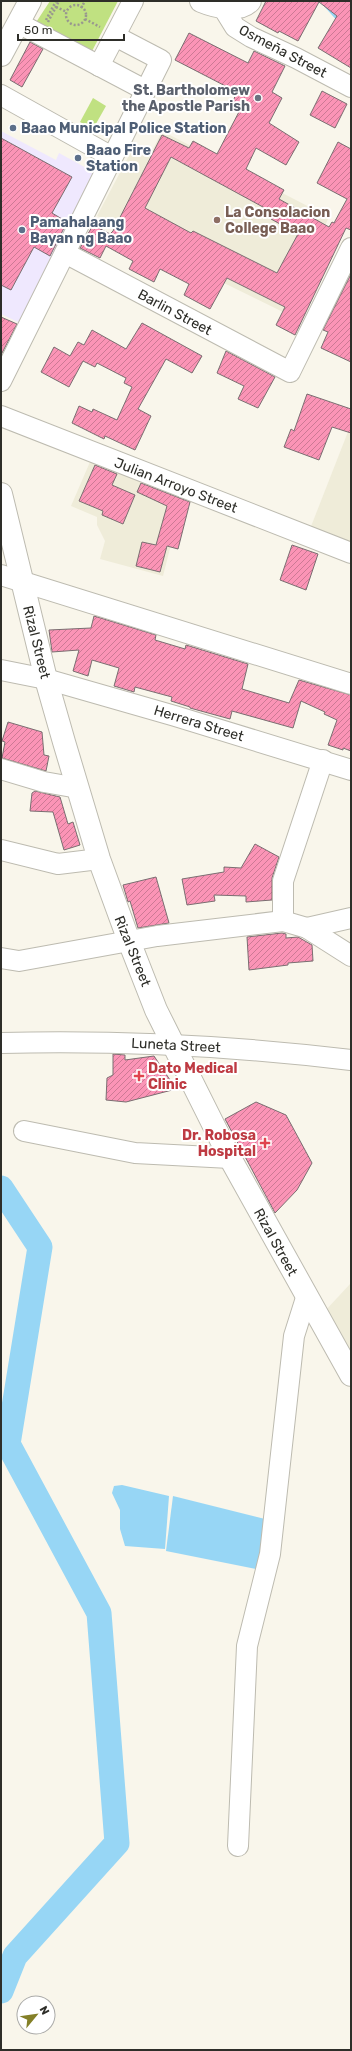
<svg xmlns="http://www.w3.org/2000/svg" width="352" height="2051" font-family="Rubik,sans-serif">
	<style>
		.commercial { fill: #efe8fe }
		.built { fill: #efecd9 }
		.park { fill: #c0e181 }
		.water { fill: #97d6f5 }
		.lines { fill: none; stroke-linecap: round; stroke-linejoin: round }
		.stream { stroke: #97d6f5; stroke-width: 4 }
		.river { stroke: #97d6f5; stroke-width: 25 }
		.building { fill: url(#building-hatch); stroke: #7a6e71; fill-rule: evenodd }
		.minor-casing { stroke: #bdbbb0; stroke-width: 22 }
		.major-casing { stroke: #bdbbb0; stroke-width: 24 }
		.path { stroke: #98978f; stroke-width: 2.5; stroke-dasharray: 2 2; stroke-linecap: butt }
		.minor { stroke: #fff; stroke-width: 20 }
		.major { stroke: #fff; stroke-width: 22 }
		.worship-dot { fill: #6b7280; stroke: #fff; stroke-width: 1.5 }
		.service-dot { fill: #5c6f8a; stroke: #fff; stroke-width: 1.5 }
		.education-dot { fill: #8d6e63; stroke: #fff; stroke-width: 1.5 }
		.health-dot { fill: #e0444e; stroke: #fff; stroke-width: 1.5 }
		.labels { text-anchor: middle; stroke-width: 4; stroke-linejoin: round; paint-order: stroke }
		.street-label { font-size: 14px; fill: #2e2e29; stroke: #fff }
		.worship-label { font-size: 14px; font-weight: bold; fill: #5b616d; stroke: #fff; text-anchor: end }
		.service-label { font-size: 14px; font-weight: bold; fill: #4e5e75; stroke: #fff; text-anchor: start }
		.education-label { font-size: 14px; font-weight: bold; fill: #785e54; stroke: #fff; text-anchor: start }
		.health-label { font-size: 14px; font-weight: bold; fill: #be3a42; stroke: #fff; text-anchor: start }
	</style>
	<defs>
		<pattern id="building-hatch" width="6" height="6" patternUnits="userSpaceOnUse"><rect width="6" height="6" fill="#fb94b6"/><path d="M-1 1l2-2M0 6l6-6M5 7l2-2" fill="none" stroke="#cc7994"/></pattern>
	</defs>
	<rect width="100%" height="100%" fill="#f9f6eb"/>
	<path class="commercial" d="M1,131L56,160L59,153L99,175L20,323L1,314Z"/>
	<g class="built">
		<path d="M162,131L329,217L285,313L112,228L114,223L97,216L133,148L150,155Z"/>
		<path d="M351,424V544L310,529Z"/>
		<path d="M93,455L184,493L163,576L100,559L105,541L97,525V517L71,506Z"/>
		<path d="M351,1283V1359L325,1311Z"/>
	</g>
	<g class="park">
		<path d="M50,1H118L90,55L33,27Z"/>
		<path d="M93,98L106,106L93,129L80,122Z"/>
	</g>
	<g class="water">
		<path d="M122,1485L169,1496L165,1549L125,1546L120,1529V1510L112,1493L114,1486Z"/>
		<path d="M173,1496L269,1520L261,1570L166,1551Z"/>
	</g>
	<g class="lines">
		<path class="stream" d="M322,1L339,20"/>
		<path class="river" d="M1,1188L40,1247L8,1444L99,1613L117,1843L15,1956L1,1991"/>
	</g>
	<g class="building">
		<path d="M266,1H351V68L318,48L337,16L319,2L298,41L279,31L278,33L256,21Z"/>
		<path d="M189,33L248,63L254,51L285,66L272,92L282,98L269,123L299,142L286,165L256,148L246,169L284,190L279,199L329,227L332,222L334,223L347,199L317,183L338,142L351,149V230L346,228L295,335L276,325L285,307L227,278L210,309L184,295L189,284L160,269L154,282L129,269L133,261L106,246L100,258L80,248L93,225L110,234L113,231L162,135L189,148L193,141L217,154L241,108L232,103L237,92L175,60ZM171,157L274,213L271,219L298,234L277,273L193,231L191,233L145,208Z"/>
		<path d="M30,42L43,49L22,87L10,80Z"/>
		<path d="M322,91L347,104L335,128L310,115Z"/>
		<path d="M1,138L72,177L52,213L67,222L50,256L34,247L11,290L1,285Z"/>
		<path d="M351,274V362L321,348L328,332L323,330Z"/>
		<path d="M1,317L17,324L1,355Z"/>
		<path d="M142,323L202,356L192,373L166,359L138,409L151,416L135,450L105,436L104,439L72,423L79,406L92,412L93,409L117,420L132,387L124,383L126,378L97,363L95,367L83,361L69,387L41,372L54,347L70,356L78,342L84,345L92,330L126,349Z"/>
		<path d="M226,351L275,377L258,408L238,399L244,386L217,373Z"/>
		<path d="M307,394L351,409V433L332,427L319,460L284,447L291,429L294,431Z"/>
		<path d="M95,465L117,474L112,485L135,495L123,524L102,515L103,511L79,501Z"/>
		<path d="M141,483L190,502L178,549L167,546L160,572L136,566L142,542L156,545L167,506L137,492Z"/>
		<path d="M292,545L318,554L306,590L280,580Z"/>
		<path d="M94,616L156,635L155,640L185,649L186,645L248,664L242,689L289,703L299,680L351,695V751L343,748V750L328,745L337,720L324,714L325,712L301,701L293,728L232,711L230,719L190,708V707L171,701L172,697L135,687L134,692L114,686L119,668L92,660L88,676L73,671L79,650L52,652L49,630L91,628Z"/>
		<path d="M8,722L42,732L44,755L49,756L46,771L2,758L5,742L2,741Z"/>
		<path d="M35,791L60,797L68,824L73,822L80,845L64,850L53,812L30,811L32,793Z"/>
		<path d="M255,844L279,857L272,878V900L246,902V896L214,895L215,901L187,905L182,879L224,872V867L241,868Z"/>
		<path d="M156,877L169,923L138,928L130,901L128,902L123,885Z"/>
		<path d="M282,933L286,934V938L298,937L312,945L313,961L288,963V965L249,970L247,937Z"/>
		<path d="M113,1054L125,1055V1060L154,1056L176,1089L126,1102L106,1100L107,1078L113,1075Z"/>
		<path d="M256,1102L286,1115L312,1163L297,1190L275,1213L225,1119Z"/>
	</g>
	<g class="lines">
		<g class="minor-casing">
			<g id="minor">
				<path d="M222,6L235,27L251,37L296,58L351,87"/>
				<path d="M18,23L145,90"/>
				<path d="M99,66L133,1"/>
				<path d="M1,95L112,157"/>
				<path d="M65,253L290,372L351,248"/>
				<path d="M1,381L161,60L115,36"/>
				<path d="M1,416L351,553"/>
				<path d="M1,575L351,684"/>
				<path d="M1,670L46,679L175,716L351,770"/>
				<path d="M1,769L44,782L78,788"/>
				<path d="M1,850L58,864L99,859"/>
				<path d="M283,921V881L323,760"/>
				<path d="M307,928L351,918"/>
				<path d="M1,958L19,961L157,936L283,921L307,928L351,956"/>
				<path d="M1,1043C118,1040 235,1046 351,1060"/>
				<path d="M24,1131L135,1153L230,1158"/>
				<path d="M238,1846L247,1646L270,1554L294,1336L306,1298"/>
			</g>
		</g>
		<g class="major-casing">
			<g id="major">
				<path d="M201,1C213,6 239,13 250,1"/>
				<path d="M1,55L30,1"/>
				<path d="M1,494L46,679L64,742L99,859L129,941L156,1010L230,1158L351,1375"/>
			</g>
		</g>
		<g class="path">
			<circle cx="76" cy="15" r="10"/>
			<path d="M56,7L67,12"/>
			<path d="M81,8L85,1"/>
			<path d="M85,19L100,27"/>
			<path d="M46,20L56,1"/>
			<path d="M48,22L59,1"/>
		</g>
		<use href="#minor" class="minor"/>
		<use href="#major" class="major"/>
	</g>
	<circle class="worship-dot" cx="258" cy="98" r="4"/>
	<g class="service-dot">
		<circle cx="13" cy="128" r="4"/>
		<circle cx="78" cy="158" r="4"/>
		<circle cx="22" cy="230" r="4"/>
	</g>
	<circle class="education-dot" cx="217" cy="220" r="4"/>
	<g class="health-dot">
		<path d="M137 1070h4v4h4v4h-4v4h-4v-4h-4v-4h4z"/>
		<path d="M263 1137h4v4h4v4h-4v4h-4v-4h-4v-4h4z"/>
	</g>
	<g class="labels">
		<g class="street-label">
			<text transform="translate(283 51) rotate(28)" y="5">Osmeña Street</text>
			<text transform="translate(175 312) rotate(28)" y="5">Barlin Street</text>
			<text transform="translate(176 485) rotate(21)" y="5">Julian Arroyo Street</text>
			<text transform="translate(37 642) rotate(76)" y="5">Rizal Street</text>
			<text transform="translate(199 723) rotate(17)" y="5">Herrera Street</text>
			<text transform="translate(133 951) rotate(68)" y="5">Rizal Street</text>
			<text transform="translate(176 1045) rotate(3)" y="5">Luneta Street</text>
			<text transform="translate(276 1242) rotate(61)" y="5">Rizal Street</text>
		</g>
		<g class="worship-label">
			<text x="250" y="95">St. Bartholomew<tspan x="250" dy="16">the Apostle Parish</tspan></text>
		</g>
		<g class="service-label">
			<text x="21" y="133">Baao Municipal Police Station</text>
			<text x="86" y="155">Baao Fire<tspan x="86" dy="16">Station</tspan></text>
			<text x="30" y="227">Pamahalaang<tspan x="30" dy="16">Bayan ng Baao</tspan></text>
		</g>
		<g class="education-label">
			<text x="225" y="217">La Consolacion<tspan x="225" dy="16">College Baao</tspan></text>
		</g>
		<g class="health-label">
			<text x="148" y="1073">Dato Medical<tspan x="148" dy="16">Clinic</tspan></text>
			<text x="256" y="1140" text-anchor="end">Dr. Robosa<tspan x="256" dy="16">Hospital</tspan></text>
		</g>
	</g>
	<rect width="352" height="2051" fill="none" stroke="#2e2e29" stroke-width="4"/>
	<g transform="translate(36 2015) rotate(61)"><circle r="19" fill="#ffffff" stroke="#ababa9"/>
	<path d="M0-3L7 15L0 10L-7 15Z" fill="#848028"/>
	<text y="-6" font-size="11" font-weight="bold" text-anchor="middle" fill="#2e2e29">N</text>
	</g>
	<path d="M18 34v6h106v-6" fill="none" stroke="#2e2e29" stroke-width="2"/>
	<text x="24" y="34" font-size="12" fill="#2e2e29" stroke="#ffffff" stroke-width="3" paint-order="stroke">50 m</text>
</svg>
